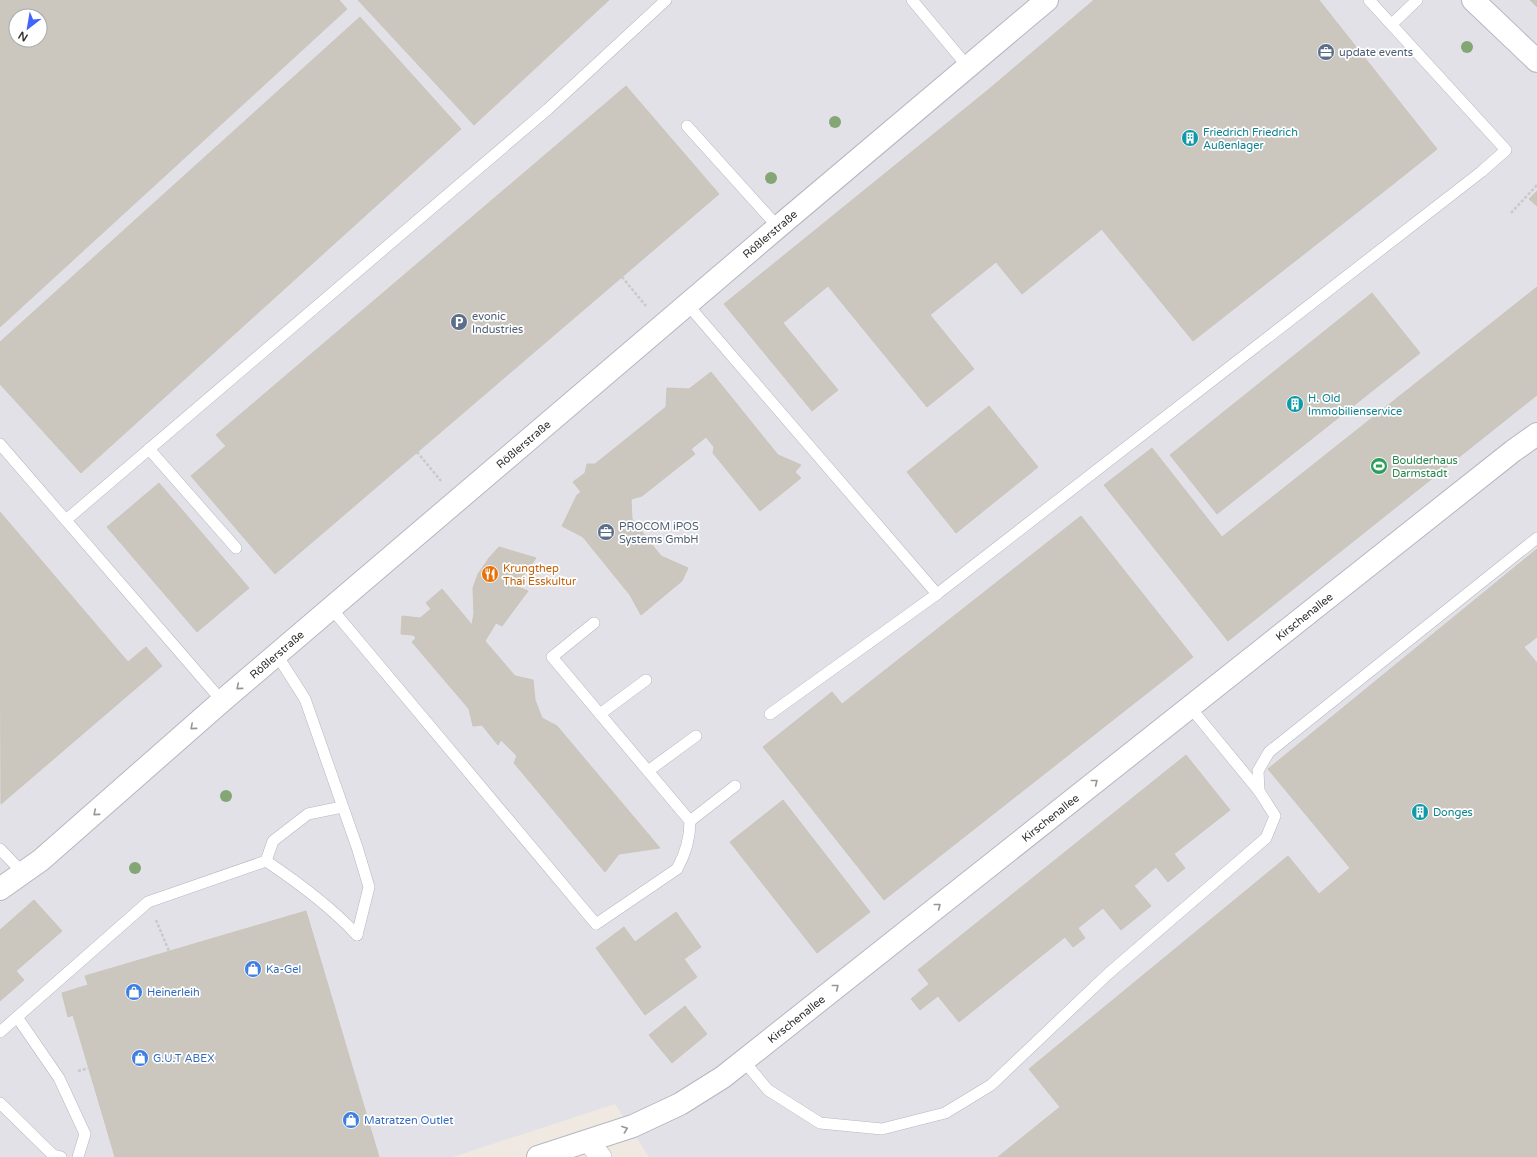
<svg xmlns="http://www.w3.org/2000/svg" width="1537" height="1157" font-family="'Varela Round',sans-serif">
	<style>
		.industrial { fill: #e3e1e8; fill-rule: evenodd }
		.building { fill: #cbc7bf; stroke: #cbc5ba; fill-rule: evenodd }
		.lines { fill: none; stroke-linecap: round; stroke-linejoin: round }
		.service-casing { stroke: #b4b7c1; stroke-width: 12 }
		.minor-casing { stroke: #b4b7c1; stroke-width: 22 }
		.tertiary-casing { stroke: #b4b7c1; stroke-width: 24 }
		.secondary-casing { stroke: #b4b7c1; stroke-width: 24 }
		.path { stroke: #c9c9c9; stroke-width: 2.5; stroke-dasharray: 3 2; stroke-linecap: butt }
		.service { stroke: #fff; stroke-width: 11 }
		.minor { stroke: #fff; stroke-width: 21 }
		.tertiary { stroke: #fff; stroke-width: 22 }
		.secondary { stroke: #fff; stroke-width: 22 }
		.tree { fill: #84a574 }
		.oneway { stroke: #969696 }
		.labels { text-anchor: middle; stroke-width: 3.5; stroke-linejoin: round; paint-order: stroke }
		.service-label { font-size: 11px; fill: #4e5e75; stroke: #fff; text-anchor: start }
		.culture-label { font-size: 11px; fill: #0d838f; stroke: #fff; text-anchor: start }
		.street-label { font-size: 11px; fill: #2e2e2e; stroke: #fff }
		.leisure-label { font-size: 11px; fill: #27864d; stroke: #fff; text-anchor: start }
		.food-label { font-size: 11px; fill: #c56008; stroke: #fff; text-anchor: start }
		.shop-label { font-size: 11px; fill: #366cbe; stroke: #fff; text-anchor: start }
	</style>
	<rect width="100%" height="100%" fill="#efe9e1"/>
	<path class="industrial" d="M0,0H1537V1157H649L615,1104L453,1157H0ZM16,16H40V40H16Z"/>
	<g class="building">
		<path d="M0,0H339L347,9L0,327ZM16,16H40V40H16Z"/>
		<path d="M358,0H609L474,125Z"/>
		<path d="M1094,0H1241L1392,185L1193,341L988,90Z"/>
		<path d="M1241,0H1319L1437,149L1392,185Z"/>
		<path d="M1530,0H1537V7Z"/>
		<path d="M360,17L461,129L81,473L0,384V342Z"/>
		<path d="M626,86L719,194L275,574L191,476L226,446L216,435Z"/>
		<path d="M988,90L1102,229L1022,294L996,262L930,315L974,369L927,407L828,286L783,323L838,390L812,411L724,304Z"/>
		<path d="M1537,191V206L1529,199Z"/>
		<path d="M1537,287V395L1228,641L1104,485L1152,448L1222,537Z"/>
		<path d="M1372,293L1420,353L1217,514L1170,455Z"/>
		<path d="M711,372L778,455L801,465L795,472L801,478L760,511L713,453L714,447L706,437L691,449L695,454L642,496L631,499L632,519L661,556L688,568L682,581L641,615L630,595L583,537L562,526L577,495L581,492L573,482L585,473L587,464H595L666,407L667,388L689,389Z"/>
		<path d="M989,406L1038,467L956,533L907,472Z"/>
		<path d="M159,483L249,588L197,632L107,527Z"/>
		<path d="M0,512L128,662L146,647L162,666L1,804Z"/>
		<path d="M1081,516L1193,657L884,900L763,747L832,692L842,704Z"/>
		<path d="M499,547L536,558L516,586L528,591L502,626L496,623L485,641L515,676L533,680L535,700L542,718L557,726L660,848L619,854L605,872L514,763L517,756L501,740L498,745L482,725L473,726L469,709L412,642L416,638L413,635L401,634L402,616L420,618L431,609L426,603L442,589L472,625L474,613L473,588L478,574L489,558Z"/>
		<path d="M1537,549V637L1524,647L1537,663V854L1168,1157H998L1060,1107L1029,1069L1288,856L1319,894L1350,868L1268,769Z"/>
		<path d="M1186,755L1230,810L1174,854L1185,868L1168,882L1156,867L1134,886L1151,906L1121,930L1103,908L1078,928L1085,938L1073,947L1065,937L959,1022L938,996L920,1010L911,999L929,984L918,970Z"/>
		<path d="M783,800L870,912L817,953L730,842Z"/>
		<path d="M1537,854V1157H1168L1387,977Z"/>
		<path d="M34,900L62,931L16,971L24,980L0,1001V930Z"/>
		<path d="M306,911L379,1157H115L73,1015L68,1017L62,993L88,985L85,976Z"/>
		<path d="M676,912L701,947L684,959L697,977L645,1015L596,948L624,927L635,942Z"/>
		<path d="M685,1006L707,1034L672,1063L649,1035Z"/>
	</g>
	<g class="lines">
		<g class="service-casing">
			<g id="service">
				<path d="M912,0L968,67"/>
				<path d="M1392,24L1417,0"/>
				<path d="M687,126L778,227"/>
				<path d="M688,305L937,594"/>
				<path d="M0,444L222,701"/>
				<path d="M149,449L236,548"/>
				<path d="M66,520L548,109L666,0"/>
				<path d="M331,608L596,924L677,869C686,853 690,839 690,821L552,657L594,623"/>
				<path d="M277,655L305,699L357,847L369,887L357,935"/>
				<path d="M1190,707L1259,791"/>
				<path d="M600,714L646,680"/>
				<path d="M770,714L937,594L1481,172L1506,150L1369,0"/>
				<path d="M648,771L696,736"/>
				<path d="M690,821L735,786"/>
				<path d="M0,849L23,873"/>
				<path d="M266,861C299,883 330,906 357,935"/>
				<path d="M266,861L273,841L308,814L342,807"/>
				<path d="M17,1017L59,1078L85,1134L78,1157"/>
				<path d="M0,1032L148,902L266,861"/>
				<path d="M743,1060L768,1090L820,1123L882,1129L945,1113L991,1085L1109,973L1266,838L1275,816L1259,791L1258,771L1269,752L1537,538"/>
				<path d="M0,1103L53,1155L61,1157"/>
			</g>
		</g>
		<g class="minor-casing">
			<path id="minor" d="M588,1141L601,1157"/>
		</g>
		<g class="tertiary-casing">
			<g id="tertiary">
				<path d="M1473,0L1537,61"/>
				<path id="s1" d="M0,889L41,860L222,701L778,227L1047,0"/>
			</g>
		</g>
		<g class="secondary-casing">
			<g id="secondary">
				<path id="s2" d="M538,1157L633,1126L680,1104L723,1077L1513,451L1537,434"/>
			</g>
		</g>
		<g class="path">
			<path d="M1511,213L1537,185"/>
			<path d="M622,277L646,306"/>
			<path d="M417,452L441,481"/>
			<path d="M156,920L169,951"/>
			<path d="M78,1071L89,1068"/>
		</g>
		<use href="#service" class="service"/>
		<use href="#minor" class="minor"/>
		<use href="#tertiary" class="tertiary"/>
		<use href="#secondary" class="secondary"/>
	</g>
	<g class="tree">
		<circle cx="1467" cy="47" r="6"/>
		<circle cx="835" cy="122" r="6"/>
		<circle cx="771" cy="178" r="6"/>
		<circle cx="226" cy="796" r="6"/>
		<circle cx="135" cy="868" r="6"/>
	</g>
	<defs><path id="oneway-chevron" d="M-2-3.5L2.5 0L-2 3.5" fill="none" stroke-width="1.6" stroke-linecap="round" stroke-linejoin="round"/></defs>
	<g class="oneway">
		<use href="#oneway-chevron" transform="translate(239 687) rotate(140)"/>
		<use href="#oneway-chevron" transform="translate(193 727) rotate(139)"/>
		<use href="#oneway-chevron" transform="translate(1095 782) rotate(-38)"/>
		<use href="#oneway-chevron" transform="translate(96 813) rotate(139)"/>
		<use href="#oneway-chevron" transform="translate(938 906) rotate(-38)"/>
		<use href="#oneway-chevron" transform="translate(836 987) rotate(-38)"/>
		<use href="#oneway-chevron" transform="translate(625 1129) rotate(-20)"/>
	</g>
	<defs>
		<g id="office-disc" transform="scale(0.9)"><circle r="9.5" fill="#5c6f8a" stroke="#fff"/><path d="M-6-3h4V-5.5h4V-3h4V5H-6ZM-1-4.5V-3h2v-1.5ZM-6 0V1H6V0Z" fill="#fff"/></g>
		<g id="building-disc" transform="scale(0.9)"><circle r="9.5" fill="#0f9aa8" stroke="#fff"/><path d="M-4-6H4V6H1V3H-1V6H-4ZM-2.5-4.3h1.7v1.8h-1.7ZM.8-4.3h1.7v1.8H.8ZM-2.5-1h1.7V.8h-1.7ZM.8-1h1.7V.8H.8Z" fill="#fff"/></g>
		<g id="parking-disc" transform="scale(0.9)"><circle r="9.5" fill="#5c6f8a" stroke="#fff"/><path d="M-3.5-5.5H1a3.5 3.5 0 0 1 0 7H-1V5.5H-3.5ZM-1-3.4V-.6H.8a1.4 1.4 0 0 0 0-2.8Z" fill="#fff"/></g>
		<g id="stadium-disc" transform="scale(0.9)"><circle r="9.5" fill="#2e9e5b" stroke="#fff"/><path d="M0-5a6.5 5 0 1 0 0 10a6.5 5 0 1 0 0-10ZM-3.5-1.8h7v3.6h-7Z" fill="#fff"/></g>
		<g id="restaurant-disc" transform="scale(0.9)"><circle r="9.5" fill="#e8710a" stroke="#fff"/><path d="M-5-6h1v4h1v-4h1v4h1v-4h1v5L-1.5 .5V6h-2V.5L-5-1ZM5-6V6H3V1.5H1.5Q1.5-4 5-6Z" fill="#fff"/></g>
		<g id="shop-disc" transform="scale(0.9)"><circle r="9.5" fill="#3f7fe0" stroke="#fff"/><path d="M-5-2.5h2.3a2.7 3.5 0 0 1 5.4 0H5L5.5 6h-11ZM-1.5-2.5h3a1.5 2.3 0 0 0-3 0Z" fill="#fff"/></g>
	</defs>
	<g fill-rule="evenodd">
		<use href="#office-disc" x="1326" y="52"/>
		<use href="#building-disc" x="1190" y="138"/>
		<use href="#parking-disc" x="459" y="322"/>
		<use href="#building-disc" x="1295" y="404"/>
		<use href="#stadium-disc" x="1379" y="466"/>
		<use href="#office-disc" x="606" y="532"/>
		<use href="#restaurant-disc" x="490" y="574"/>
		<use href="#building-disc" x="1420" y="812"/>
		<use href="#shop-disc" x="253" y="969"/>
		<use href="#shop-disc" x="134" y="992"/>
		<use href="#shop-disc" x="140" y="1058"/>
		<use href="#shop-disc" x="351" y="1120"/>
	</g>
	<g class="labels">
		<g class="service-label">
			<text x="1339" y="56">update events</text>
			<text x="472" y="320">evonic<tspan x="472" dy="13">Industries</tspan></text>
			<text x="619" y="530">PROCOM iPOS<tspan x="619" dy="13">Systems GmbH</tspan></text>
		</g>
		<g class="culture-label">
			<text x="1203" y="136">Friedrich Friedrich<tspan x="1203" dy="13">Außenlager</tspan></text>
			<text x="1308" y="402">H. Old<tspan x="1308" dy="13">Immobilienservice</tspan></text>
			<text x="1433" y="816">Donges</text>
		</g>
		<g class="street-label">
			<text dy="4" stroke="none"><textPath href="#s1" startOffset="1011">Rößlerstraße</textPath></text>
			<text dy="4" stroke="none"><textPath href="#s1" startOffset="687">Rößlerstraße</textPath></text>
			<text dy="4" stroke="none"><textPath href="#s2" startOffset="944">Kirschenallee</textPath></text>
			<text dy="4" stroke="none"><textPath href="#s1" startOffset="363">Rößlerstraße</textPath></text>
			<text dy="4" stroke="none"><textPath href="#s2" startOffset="620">Kirschenallee</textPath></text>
			<text dy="4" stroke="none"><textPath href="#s2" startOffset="296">Kirschenallee</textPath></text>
		</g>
		<g class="leisure-label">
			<text x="1392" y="464">Boulderhaus<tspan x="1392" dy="13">Darmstadt</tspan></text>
		</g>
		<g class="food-label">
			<text x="503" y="572">Krungthep<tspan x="503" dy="13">Thai Esskultur</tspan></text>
		</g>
		<g class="shop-label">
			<text x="266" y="973">Ka-Gel</text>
			<text x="147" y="996">Heinerleih</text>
			<text x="153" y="1062">G.U.T ABEX</text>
			<text x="364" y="1124">Matratzen Outlet</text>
		</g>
	</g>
	<g transform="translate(28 28) rotate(211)"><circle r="19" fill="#ffffff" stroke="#ababab"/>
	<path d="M0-3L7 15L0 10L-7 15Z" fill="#4264fb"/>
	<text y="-6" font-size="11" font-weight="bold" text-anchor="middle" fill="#2e2e2e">N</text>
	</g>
</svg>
